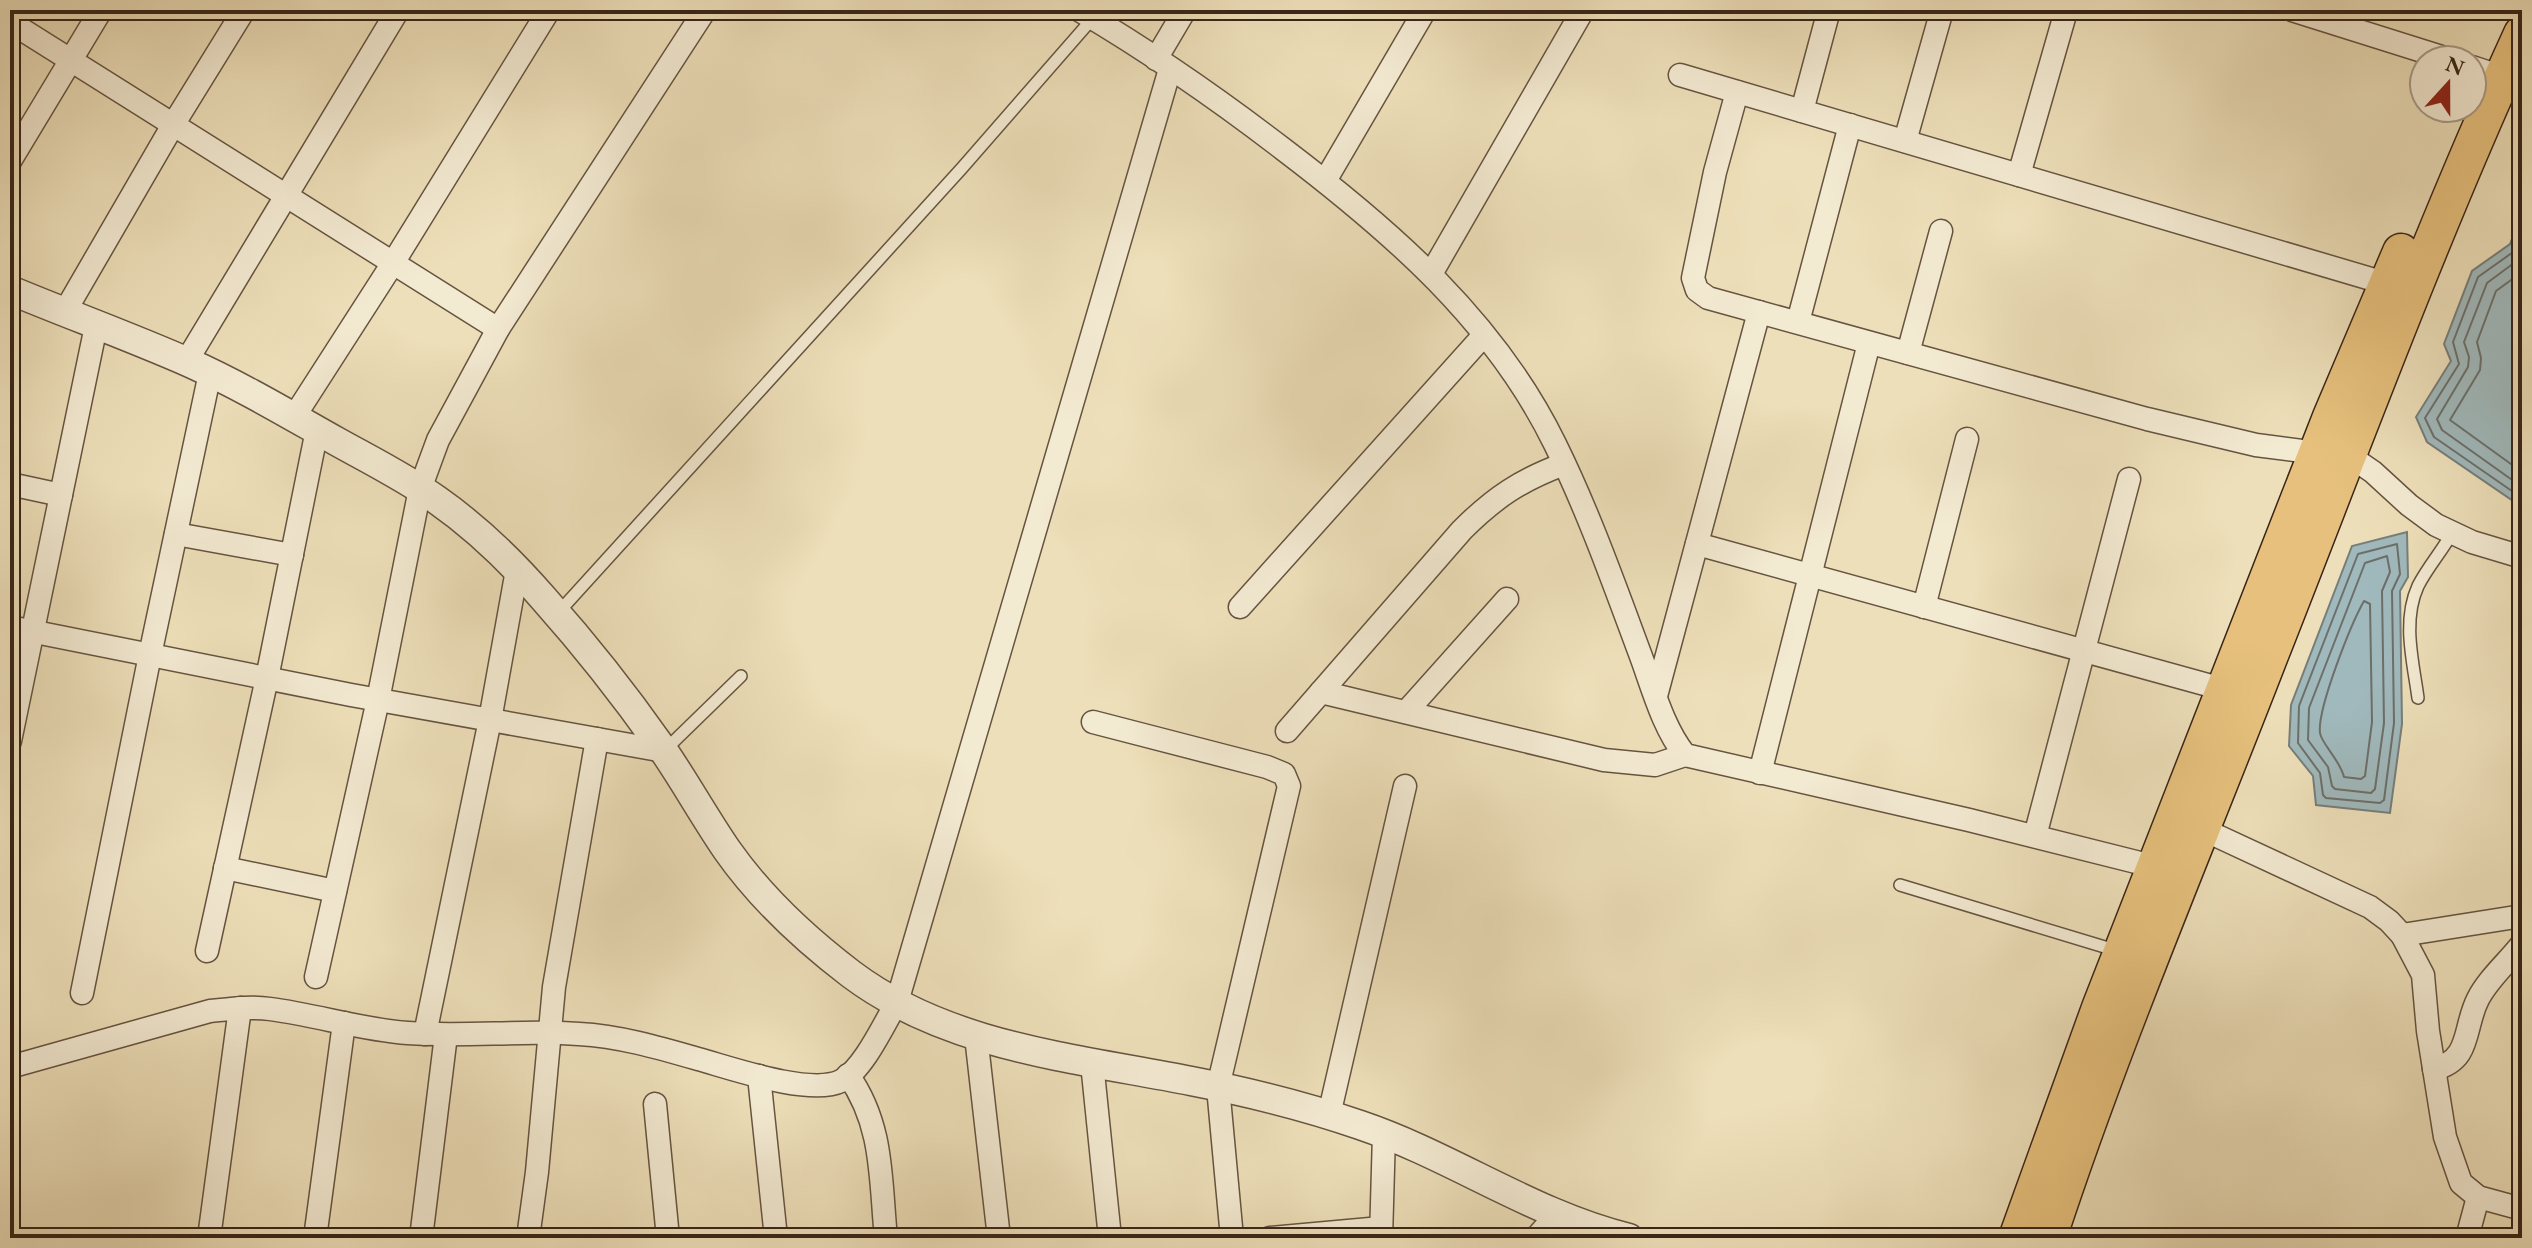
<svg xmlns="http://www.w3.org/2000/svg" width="2532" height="1248" font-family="'EB Garamond',serif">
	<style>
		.water { fill: #a0b9bc; stroke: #777e7a; stroke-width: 2 }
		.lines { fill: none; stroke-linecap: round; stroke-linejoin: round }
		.shore { stroke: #6c6f6a; stroke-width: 2 }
		.service-casing { stroke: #665440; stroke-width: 14 }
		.minor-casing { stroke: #665440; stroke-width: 25 }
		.tertiary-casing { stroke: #665440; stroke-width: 31 }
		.primary-casing { stroke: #392518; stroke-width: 39 }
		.service { stroke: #f3ead2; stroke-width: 11 }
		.minor { stroke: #f3ead2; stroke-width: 22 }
		.tertiary { stroke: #f3ead2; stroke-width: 28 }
		.primary { stroke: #e6c07c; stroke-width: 36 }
	</style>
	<rect width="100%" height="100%" fill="#eddfb9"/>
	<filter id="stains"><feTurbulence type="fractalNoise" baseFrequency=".0025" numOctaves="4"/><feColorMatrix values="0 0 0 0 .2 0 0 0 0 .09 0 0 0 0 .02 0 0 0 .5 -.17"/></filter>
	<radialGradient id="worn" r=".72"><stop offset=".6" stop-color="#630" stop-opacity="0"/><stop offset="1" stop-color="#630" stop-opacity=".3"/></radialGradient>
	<g class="water">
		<path d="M2522,213V507L2427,442L2416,417L2451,361L2444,344L2472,271L2510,244Z"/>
		<path d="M2407,532L2408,577L2400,591L2402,724L2390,813L2316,805L2313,776L2289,746L2291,705L2352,546Z"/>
	</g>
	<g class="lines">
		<g class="shore">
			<path d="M2522,236L2516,250L2478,277L2453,342L2459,364L2425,418L2434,437L2522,498"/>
			<path d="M2522,257L2487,283L2464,342L2469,357L2468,367L2437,419L2442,430L2522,487"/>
			<path d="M2522,272L2496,291L2477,342L2481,358L2480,370L2450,420L2522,472"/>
			<path d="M2397,544L2400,574L2392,591L2394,723L2384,800L2380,803L2326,798L2323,795L2320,773L2298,743L2299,706L2358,554Z"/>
			<path d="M2387,556L2390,572L2382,591L2384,723L2375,789L2371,793L2335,789L2332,786L2328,767L2308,740L2309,708L2365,563Z"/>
			<path d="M2364,601L2370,604L2372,722L2365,776L2361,779L2344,777C2340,760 2321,743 2320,733C2317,709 2351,624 2364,601Z"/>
		</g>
		<g class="service-casing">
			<g id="service">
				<path d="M557,614L962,168L1093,18"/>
				<path d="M2418,698C2413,661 2402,621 2418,586C2427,568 2442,551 2452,533"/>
				<path d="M664,751L741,676"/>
				<path d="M1900,885L2118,951"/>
			</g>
		</g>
		<g class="minor-casing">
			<g id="minor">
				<path d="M1079,10C1150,52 1218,99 1283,149C1391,231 1495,321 1555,444C1588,511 1613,581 1639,651C1652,685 1662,726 1685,755L1969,820L2164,869"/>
				<path d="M2292,10L2451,60"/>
				<path d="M10,22L498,329"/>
				<path d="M1156,59L1185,10"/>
				<path d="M2472,67L2502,77"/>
				<path d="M1680,75L2388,284"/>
				<path d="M1737,92L1715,172L1693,278L1697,290L1708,298L2147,419L2256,445L2317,453"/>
				<path d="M1802,111L1829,10"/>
				<path d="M1905,141L1942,10"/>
				<path d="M10,161L101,10"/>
				<path d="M2019,175L2066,11"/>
				<path d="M1325,181L1425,10"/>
				<path d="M1431,274L1583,10"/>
				<path d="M64,313L173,125L244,10"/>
				<path d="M1798,322L1850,125"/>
				<path d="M1908,353L1941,231"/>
				<path d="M186,362L398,10"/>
				<path d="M294,417L393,263L549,10"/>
				<path d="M2341,450L2373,472L2409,505L2436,525L2472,542L2522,557"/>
				<path d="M10,484L61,495"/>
				<path d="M176,534L292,555"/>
				<path d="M1697,544L2226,690"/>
				<path d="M1240,607L1484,335"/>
				<path d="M1924,607L1967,439"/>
				<path d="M10,627L351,695L664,751"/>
				<path d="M1321,692L1604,760L1655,765L1685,755"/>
				<path d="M1656,696L1759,312"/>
				<path d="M1406,712L1507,599"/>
				<path d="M1093,722L1267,767L1284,774L1289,786L1218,1087L1232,1238"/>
				<path d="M1287,731L1462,530C1495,497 1521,480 1564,464"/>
				<path d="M10,741L96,326"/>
				<path d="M1760,773L1869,343"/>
				<path d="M2200,828L2370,907L2389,921L2402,935L2423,975L2428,1031L2445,1137L2461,1183L2478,1197L2522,1209"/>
				<path d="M2035,836L2129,479"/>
				<path d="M225,868L335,891"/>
				<path d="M2402,935L2522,916"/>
				<path d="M207,951L267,678L317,430"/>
				<path d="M316,977L378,700L420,489L438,440L498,329L705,10"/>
				<path d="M82,993L150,655L210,373"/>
				<path d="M425,1034L490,720L517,570"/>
				<path d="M976,1036L999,1238"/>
				<path d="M1092,1063L1110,1238"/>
				<path d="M10,1067L210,1011C230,1009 250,1006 270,1009C317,1015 362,1030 408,1033C465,1037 522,1030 579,1034C619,1036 660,1048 698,1059C731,1068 810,1096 841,1081C863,1070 884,1024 897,1002L1170,69"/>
				<path d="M2434,1069C2472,1060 2463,1028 2478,999C2488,979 2508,962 2522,944"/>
				<path d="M848,1075C884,1126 880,1179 886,1238"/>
				<path d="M759,1076L776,1238"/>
				<path d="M655,1104L668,1238"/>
				<path d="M1329,1115L1405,786"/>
				<path d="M209,1238L240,1008"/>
				<path d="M315,1238L344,1023"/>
				<path d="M421,1238L446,1035"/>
				<path d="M528,1238L537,1172L554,987L597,739"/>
				<path d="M1270,1238L1381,1228"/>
				<path d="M1381,1238L1384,1134"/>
				<path d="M1536,1238L1557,1214"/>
				<path d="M2467,1238L2478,1197"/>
			</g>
		</g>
		<g class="tertiary-casing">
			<path id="tertiary" d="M10,290C70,315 131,337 190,363C241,386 288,414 336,441C370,460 406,478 437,500C477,528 512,562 544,599C585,645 623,693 659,744C683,778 703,815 727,850C760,897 805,939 851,974C948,1047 1075,1058 1191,1081C1248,1092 1305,1106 1360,1125C1452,1156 1534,1215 1629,1238"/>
		</g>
		<g class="primary-casing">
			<g id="primary">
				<path d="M2017,1238L2100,1008L2331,417L2401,252"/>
				<path d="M2048,1238C2113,1040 2195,849 2270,655C2352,447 2429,237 2522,34"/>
			</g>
		</g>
		<use href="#service" class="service"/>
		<use href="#minor" class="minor"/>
		<use href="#tertiary" class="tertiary"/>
		<use href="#primary" class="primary"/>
	</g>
	<rect width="2532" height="1248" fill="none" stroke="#eddfb9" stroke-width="40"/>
	<rect x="12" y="12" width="2508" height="1224" fill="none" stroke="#392518" stroke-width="4"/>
	<rect x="20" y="20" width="2492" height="1208" fill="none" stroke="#392518" stroke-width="2"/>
	<g transform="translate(2448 84) rotate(21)"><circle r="38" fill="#f3ead2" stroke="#a99b88" stroke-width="2"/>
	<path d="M0-6L14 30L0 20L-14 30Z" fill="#8f2418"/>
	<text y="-12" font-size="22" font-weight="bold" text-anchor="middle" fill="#392518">N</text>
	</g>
	<rect width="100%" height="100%" filter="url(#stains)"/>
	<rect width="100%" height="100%" fill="url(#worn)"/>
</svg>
